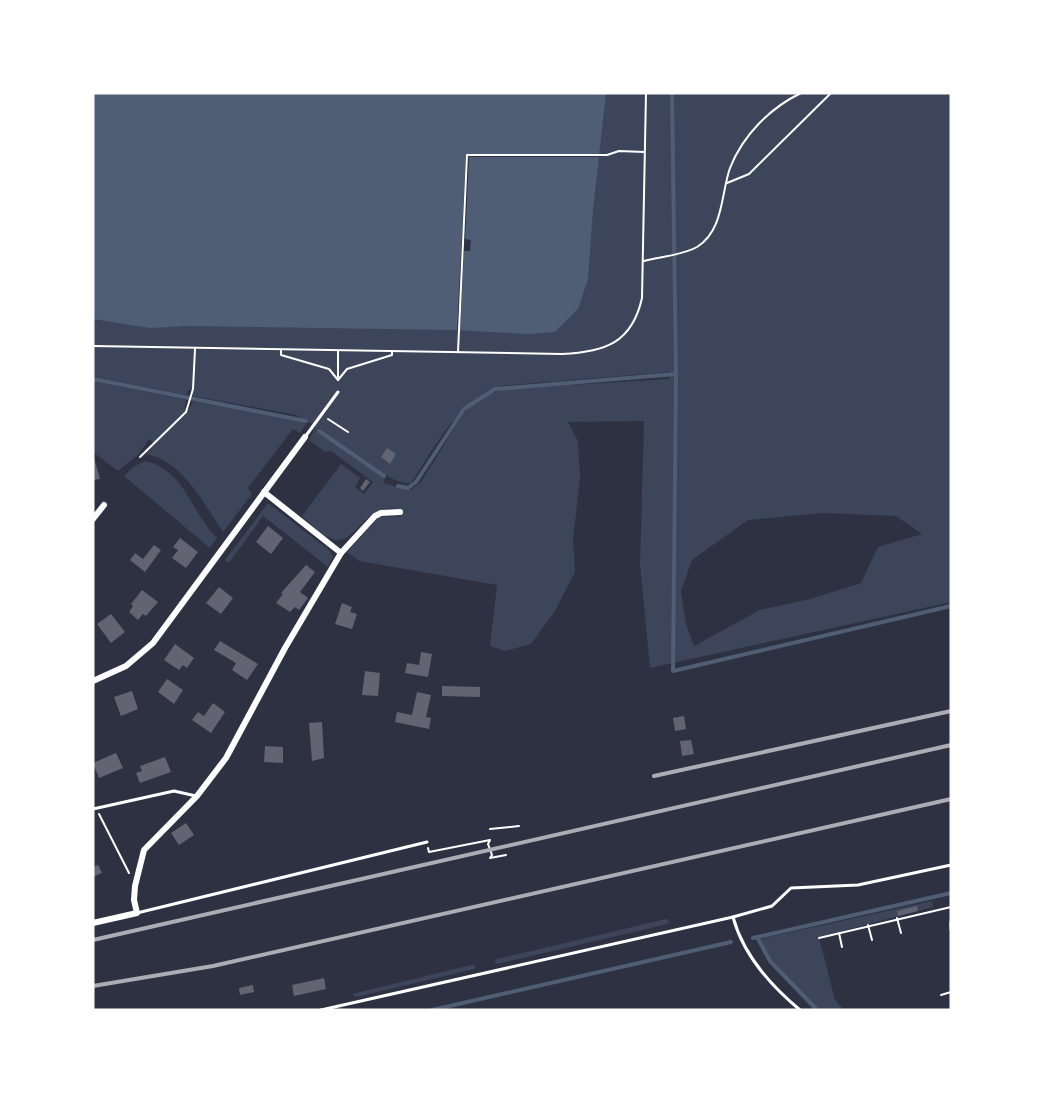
<svg xmlns="http://www.w3.org/2000/svg" width="1044" height="1103" font-family="'Titillium Web',sans-serif">
	<style>
		.green { fill: #3c4559; fill-rule: evenodd }
		.water { fill: #4f5d75 }
		.pier { fill: #2d3142 }
		.lines { fill: none; stroke-linecap: round; stroke-linejoin: round }
		.stream { stroke: #4f5d75; stroke-width: 4 }
		.building { fill: #626471 }
		.path { stroke: #fff; stroke-width: 2 }
		.service { stroke: #fff; stroke-width: 3 }
		.minor { stroke: #fff; stroke-width: 6 }
		.rail { stroke: #abadb3; stroke-width: 4 }
	</style>
	<rect width="100%" height="100%" fill="#2d3142"/>
	<g class="green">
		<path d="M93,93H951V602L650,668L640,564L644,421L568,422L578,441L580,478L573,540L575,572L555,611L531,644L505,651L490,646L497,585L359,561L347,552L379,517L402,516L403,510C359,499 357,557 324,535C316,530 309,523 302,516L341,464L360,478L355,487L364,494L373,482L331,451L325,452L309,440L316,426L296,415L193,396V391L188,390L187,395L93,377ZM670,372L669,379L504,389C487,394 474,401 463,414L421,482L410,490L383,483L385,479L316,431L319,428C336,440 393,488 411,483C437,445 455,404 499,386ZM823,513L896,516L922,534L878,547L861,583L810,599L760,610L694,646L686,624L681,591L692,560L748,520Z"/>
		<path d="M93,381L186,400L185,408L189,409L193,401L299,420L306,424L300,433L293,429L289,434L248,488L252,494L223,532C204,504 183,461 146,454L155,444L149,439L139,454L118,471L93,452Z"/>
		<path d="M145,461C185,469 191,513 217,538L210,548L124,476L133,467Z"/>
		<path d="M268,503L329,550L333,556L328,567L263,516L229,563L225,560Z"/>
		<path d="M932,901L933,907L819,937L835,1000L844,1010H819C797,990 771,967 760,939Z"/>
		<path d="M666,919L669,920L668,924L497,964L494,962L497,959Z"/>
		<path d="M471,965H475V969L356,997L352,994Z"/>
	</g>
	<path class="water" d="M93,93H606L593,210L588,279L578,309L555,332L528,334L452,330L188,326L150,328L93,319Z"/>
	<path class="pier" d="M466,154H602L601,157H469L465,239L471,240L470,251H464L460,331H457Z"/>
	<g class="lines">
		<g class="stream">
			<path d="M672,93L676,374L673,671L951,606"/>
			<path d="M93,379L306,421"/>
			<path d="M319,431L384,476"/>
			<path d="M398,486L408,488L416,482L464,409L495,389L676,374"/>
			<path d="M757,937L770,961L817,1010"/>
			<path d="M753,938L951,893"/>
			<path d="M432,1010L731,942"/>
		</g>
	</g>
	<g class="building">
		<path d="M387,448L396,454L390,464L381,457Z"/>
		<path d="M93,454L100,479L93,480Z"/>
		<path d="M366,479L370,482L363,491L360,488Z"/>
		<path d="M268,526L283,538L271,554L256,542Z"/>
		<path d="M180,538L198,552L186,568L172,558L178,550L173,547Z"/>
		<path d="M154,545L161,550L145,572L130,560L135,553L143,559Z"/>
		<path d="M306,565L315,572L300,592L308,598L299,610L295,607L290,612L276,603L283,594L281,593Z"/>
		<path d="M219,587L233,598L221,614L206,603Z"/>
		<path d="M142,590L158,602L146,616L143,614L138,620L129,612L133,606L131,604Z"/>
		<path d="M342,603L352,607L350,612L357,614L352,629L335,624Z"/>
		<path d="M111,614L125,632L111,643L97,624Z"/>
		<path d="M220,641L258,664L247,680L232,670L236,663L214,650Z"/>
		<path d="M175,644L194,658L187,668L183,665L179,670L164,660Z"/>
		<path d="M421,652L432,654L428,677L405,673L407,663L419,665Z"/>
		<path d="M365,671L380,673L378,696L362,695Z"/>
		<path d="M167,679L183,690L174,704L158,692Z"/>
		<path d="M442,686L480,687V697L442,696Z"/>
		<path d="M132,691L138,709L121,716L114,697Z"/>
		<path d="M417,692L431,695L426,717L431,718L429,729L395,722L397,712L412,715Z"/>
		<path d="M213,703L225,712L211,733L192,720L198,712L204,716Z"/>
		<path d="M684,716L686,729L675,731L673,718Z"/>
		<path d="M322,722L324,758L312,761L309,723Z"/>
		<path d="M691,740L694,754L682,756L680,741Z"/>
		<path d="M265,746L283,747V763L264,762Z"/>
		<path d="M116,753L123,768L99,778L93,763Z"/>
		<path d="M165,757L171,772L140,783L136,773L142,771L140,766Z"/>
		<path d="M186,823L194,835L179,845L171,833Z"/>
		<path d="M98,865L102,873L93,877V867Z"/>
		<path d="M917,906L918,911L898,916L897,911Z"/>
		<path d="M324,978L326,989L294,996L292,985Z"/>
		<path d="M253,985L254,992L240,995L239,988Z"/>
	</g>
	<g class="lines">
		<g class="path">
			<path d="M727,183L749,174L831,93"/>
			<path d="M644,261C659,257 683,255 697,247C724,230 721,193 730,168C743,135 770,108 801,93"/>
			<path d="M93,346L562,354C605,352 632,343 642,298L646,93"/>
			<path d="M281,350V355L329,369L338,380"/>
			<path d="M458,352L467,155H607L619,151L644,152"/>
			<path d="M338,377V351"/>
			<path d="M338,380L347,369L392,355V351"/>
			<path d="M328,419L348,432"/>
			<path d="M140,457L186,412L193,389L195,349"/>
			<path d="M99,814L129,873"/>
			<path d="M490,829L519,826"/>
			<path d="M428,848L429,852L490,840L488,844L492,855L490,858L506,855"/>
			<path d="M897,918L901,933"/>
			<path d="M868,925L872,940"/>
			<path d="M839,933L842,947"/>
			<path d="M819,938L951,907"/>
			<path d="M941,995L951,992"/>
		</g>
		<g class="service">
			<path d="M305,437L338,392"/>
			<path d="M93,809L174,791L196,796"/>
			<path d="M137,913L427,842"/>
			<path d="M733,917C743,954 771,986 800,1010"/>
			<path d="M951,922V929"/>
			<path d="M321,1010L733,917L772,906L791,888L858,885L951,865"/>
		</g>
		<g class="minor">
			<path d="M264,492L341,553"/>
			<path d="M93,519L104,505"/>
			<path d="M93,681L126,666L153,643L305,437"/>
			<path d="M93,923L137,913L134,900L135,886L144,850L197,796L226,758L285,648L341,553L375,516L381,513L400,512"/>
		</g>
		<g class="rail">
			<path d="M654,776L951,711"/>
			<path d="M93,940L951,745"/>
			<path d="M93,986L213,966L951,799"/>
		</g>
	</g>
	<rect width="1044" height="1103" fill="none" stroke="#ffffff" stroke-width="189"/>
</svg>
